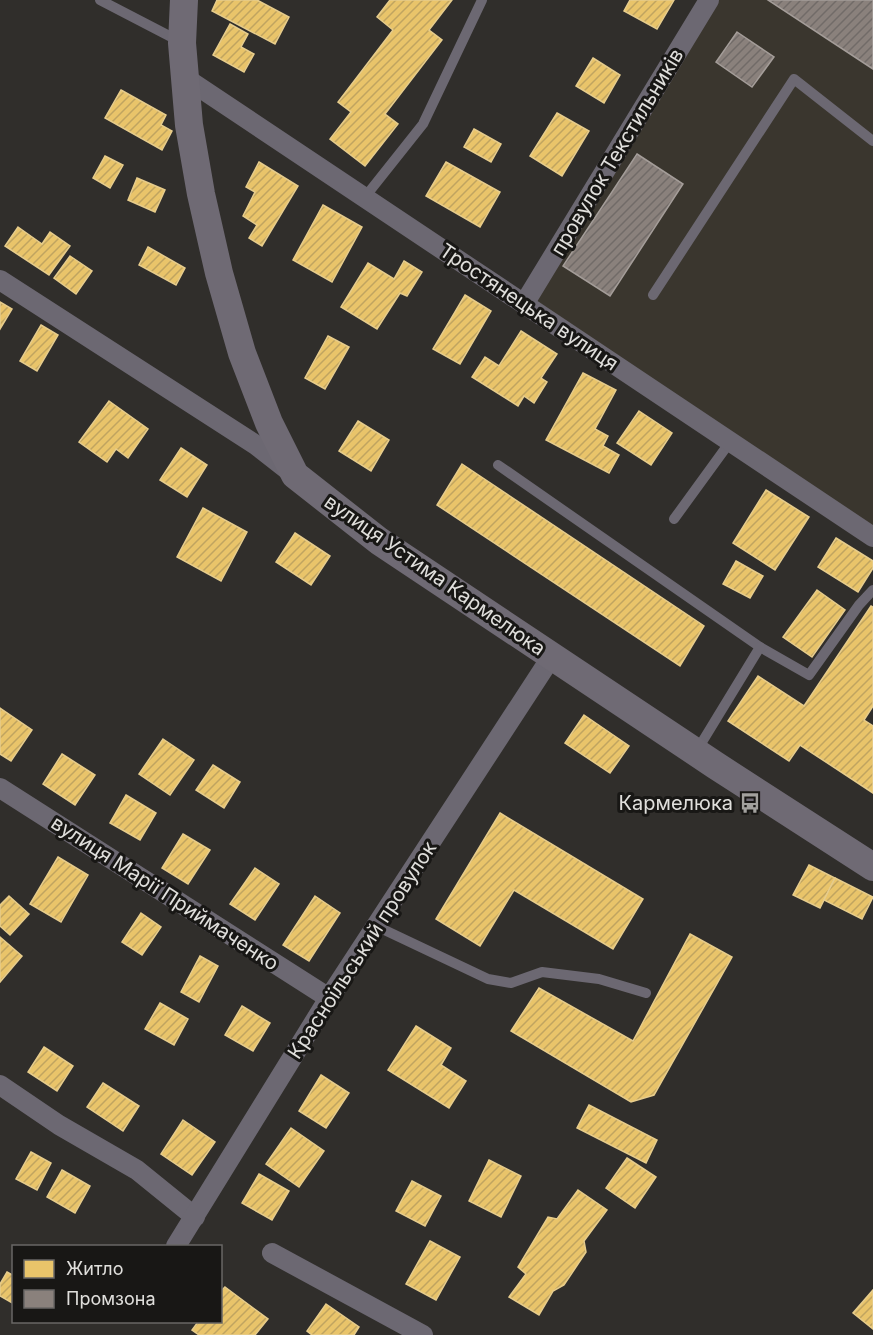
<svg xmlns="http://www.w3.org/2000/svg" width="873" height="1335" font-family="Inter,sans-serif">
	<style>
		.built { fill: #3a362e }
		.homes { fill: url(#homes-hatch); stroke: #e6cc8c; stroke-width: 1.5 }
		.industry { fill: url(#industry-hatch); stroke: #a49d99; stroke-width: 1.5 }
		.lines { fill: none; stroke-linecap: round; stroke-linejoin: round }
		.service { stroke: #6c6872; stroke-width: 10 }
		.minor { stroke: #6c6872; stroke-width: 20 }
		.secondary { stroke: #6f6a74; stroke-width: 28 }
		.labels { text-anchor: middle; stroke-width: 6; stroke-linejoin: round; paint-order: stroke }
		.street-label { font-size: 20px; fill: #e0dfdc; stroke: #181715 }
		.poi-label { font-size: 20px; fill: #e0dfdc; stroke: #181715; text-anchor: end }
	</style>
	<defs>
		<pattern id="homes-hatch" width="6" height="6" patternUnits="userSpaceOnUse" patternTransform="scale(1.5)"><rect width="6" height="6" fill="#e9c46a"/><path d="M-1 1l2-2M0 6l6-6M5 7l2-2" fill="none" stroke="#c0a460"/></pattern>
		<pattern id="industry-hatch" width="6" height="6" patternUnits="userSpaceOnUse" patternTransform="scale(1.5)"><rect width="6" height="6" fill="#8a817c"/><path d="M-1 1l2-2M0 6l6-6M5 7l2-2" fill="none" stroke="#716b68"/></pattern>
	</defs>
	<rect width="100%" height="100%" fill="#302e2b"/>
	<path class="built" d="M711,0H873V535L524,307Z"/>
	<g class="homes">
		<path d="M217,0H257L289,17L275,44L212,11Z"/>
		<path d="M390,0H452L429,30L442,40L385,114L398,124L365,166L330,139L351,112L338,102L393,30L377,17Z"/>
		<path d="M630,0H674L657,29L624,11Z"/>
		<path d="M230,24L248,34L241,47L254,54L244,72L213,55Z"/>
		<path d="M593,58L620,75L604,103L576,86Z"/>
		<path d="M121,90L166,115L161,125L172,131L162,150L105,118Z"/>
		<path d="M557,113L589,131L562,176L530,156Z"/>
		<path d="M474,129L501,144L491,162L464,147Z"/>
		<path d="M105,156L123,165L110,188L93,178Z"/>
		<path d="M259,162L298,186L262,246L249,238L257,225L243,216L255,192L246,187Z"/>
		<path d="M446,162L500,192L480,227L426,196Z"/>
		<path d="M137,178L165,190L155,212L128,200Z"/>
		<path d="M323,205L362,227L332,282L293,260Z"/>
		<path d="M18,227L42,244L50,232L70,246L49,275L5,246Z"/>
		<path d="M148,247L185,268L176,285L139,265Z"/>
		<path d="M70,256L92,271L76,294L54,278Z"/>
		<path d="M404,261L422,272L407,296L400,293L377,329L341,307L368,263L394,279Z"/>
		<path d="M465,295L491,311L460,364L433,349Z"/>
		<path d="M0,302L12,309L0,329Z"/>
		<path d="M41,325L58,335L37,371L20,361Z"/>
		<path d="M521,331L557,354L541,378L547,382L534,403L524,396L518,406L472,377L485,357L499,366Z"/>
		<path d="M328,336L349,347L325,389L305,378Z"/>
		<path d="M583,373L616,390L595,429L608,436L603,446L619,455L609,473L546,440Z"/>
		<path d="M109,401L148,429L128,458L116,449L107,462L79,442Z"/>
		<path d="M639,411L672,433L651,465L617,443Z"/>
		<path d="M358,421L389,440L371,471L339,451Z"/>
		<path d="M181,448L207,465L187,497L160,480Z"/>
		<path d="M462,464L704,626L680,666L437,505Z"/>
		<path d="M766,490L809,517L775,570L733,543Z"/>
		<path d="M203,508L247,532L221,581L177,557Z"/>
		<path d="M295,533L330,556L311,585L276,562Z"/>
		<path d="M836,538L873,561V568L858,592L818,567Z"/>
		<path d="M736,561L763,576L750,598L723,584Z"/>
		<path d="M817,590L845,610L812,657L783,637Z"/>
		<path d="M871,606L873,607V706L864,720L873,726V793L800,745L789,761L728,721L758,676L804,706Z"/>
		<path d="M0,708L32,730L11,761L0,754Z"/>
		<path d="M584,715L629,746L610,773L565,743Z"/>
		<path d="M163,739L194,760L170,795L139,774Z"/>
		<path d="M62,754L95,775L75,805L43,784Z"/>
		<path d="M213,765L240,782L224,808L196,790Z"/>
		<path d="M126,795L156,813L140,840L110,823Z"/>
		<path d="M500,813L643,899L613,949L514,890L480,946L436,919Z"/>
		<path d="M183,834L210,850L188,884L162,868Z"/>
		<path d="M58,857L88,875L61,922L30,904Z"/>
		<path d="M809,865L835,878L820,908L793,895Z"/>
		<path d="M255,868L279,884L255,920L230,904Z"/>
		<path d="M835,878L873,897L862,919L824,900Z"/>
		<path d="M9,896L29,914L10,935L0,926V905Z"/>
		<path d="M315,896L340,913L309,961L283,945Z"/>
		<path d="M141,913L161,927L142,955L122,942Z"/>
		<path d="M690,934L732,957L654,1095L631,1102L511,1031L539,988L633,1041Z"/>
		<path d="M0,937L22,956L0,982Z"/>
		<path d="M200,956L218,966L199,1002L181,992Z"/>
		<path d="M160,1003L188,1019L174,1045L145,1029Z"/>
		<path d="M242,1006L270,1023L253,1051L225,1035Z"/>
		<path d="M416,1026L451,1048L441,1065L466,1081L449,1108L388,1070Z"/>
		<path d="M44,1047L73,1066L57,1091L28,1072Z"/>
		<path d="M321,1075L349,1093L326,1128L299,1111Z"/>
		<path d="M103,1083L139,1106L123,1131L87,1107Z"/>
		<path d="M589,1105L657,1140L646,1163L577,1128Z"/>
		<path d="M183,1120L215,1142L192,1175L161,1154Z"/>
		<path d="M291,1128L324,1151L299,1187L266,1164Z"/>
		<path d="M31,1152L51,1163L37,1190L16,1179Z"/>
		<path d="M627,1158L656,1177L635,1208L606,1188Z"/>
		<path d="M489,1160L521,1176L501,1217L469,1201Z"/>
		<path d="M62,1170L90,1186L75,1213L47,1197Z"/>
		<path d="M259,1174L289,1191L272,1220L242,1203Z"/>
		<path d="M412,1181L441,1196L425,1226L396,1211Z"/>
		<path d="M578,1190L607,1210L584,1241L586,1252L564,1285L553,1291L539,1315L509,1297L526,1274L518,1267L548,1217L557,1219Z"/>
		<path d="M430,1241L460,1257L436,1300L406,1284Z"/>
		<path d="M7,1272L14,1276V1304L0,1296V1284Z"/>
		<path d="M225,1287L268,1319L255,1335H199L192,1330L198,1322H220V1292Z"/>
		<path d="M873,1290V1329L853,1313Z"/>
		<path d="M326,1304L359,1327L354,1335H312L307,1331Z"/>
	</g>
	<g class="industry">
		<path d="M768,0H873V69Z"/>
		<path d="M737,32L774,57L752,87L716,62Z"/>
		<path d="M637,154L683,184L610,296L563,266Z"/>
	</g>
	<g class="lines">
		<g class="service">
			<path d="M100,0L179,41"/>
			<path d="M365,197L423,124L482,0"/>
			<path d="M653,295L794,79L873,141"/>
			<path d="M498,465L760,647L809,675L859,605L873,590"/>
			<path d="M674,519L730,442"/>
			<path d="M696,752L760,647"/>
			<path d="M376,926L488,979L511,983L542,972L599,979L646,993"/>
		</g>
		<g class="minor">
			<path d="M184,77L873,537"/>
			<path d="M0,280L256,445L288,470"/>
			<path d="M524,304L709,0"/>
			<path d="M0,788L329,998"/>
			<path d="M0,1085L59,1125L137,1170L195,1217"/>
			<path d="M176,1246L329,998L552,656"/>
			<path d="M272,1253L423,1335"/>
		</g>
		<path class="secondary" d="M184,0L182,43L189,125L201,194L219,273L242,353L269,423L295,475L379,541L715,765L873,867"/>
	</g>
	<defs>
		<g id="bus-bare" transform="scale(1.62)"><path d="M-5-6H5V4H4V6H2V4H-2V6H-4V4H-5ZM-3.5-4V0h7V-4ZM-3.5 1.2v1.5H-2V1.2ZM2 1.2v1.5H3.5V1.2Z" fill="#a2a19e" stroke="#181715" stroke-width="2.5" paint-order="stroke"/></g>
	</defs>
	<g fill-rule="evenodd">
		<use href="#bus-bare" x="750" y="803"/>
	</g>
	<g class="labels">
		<g class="street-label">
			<text transform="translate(617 152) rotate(-59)" y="7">провулок Текстильників</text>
			<text transform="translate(529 307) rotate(34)" y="7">Тростянецька вулиця</text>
			<text transform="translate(435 575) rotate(35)" y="7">вулиця Устима Кармелюка</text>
			<text transform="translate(165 893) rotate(33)" y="7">вулиця Марії Приймаченко</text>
			<text transform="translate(362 950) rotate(-57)" y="7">Красноїльський провулок</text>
		</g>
		<g class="poi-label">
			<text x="733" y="810">Кармелюка</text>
		</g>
	</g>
	<rect x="12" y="1245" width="210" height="78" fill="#181715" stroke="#686765" stroke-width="1.5"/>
	<rect x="24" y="1260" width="30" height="18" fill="#e9c46a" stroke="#686765" stroke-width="1.5"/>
	<text x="66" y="1275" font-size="18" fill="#e0dfdc">Житло</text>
	<rect x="24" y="1290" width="30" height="18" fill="#8a817c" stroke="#686765" stroke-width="1.5"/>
	<text x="66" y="1305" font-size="18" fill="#e0dfdc">Промзона</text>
</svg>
